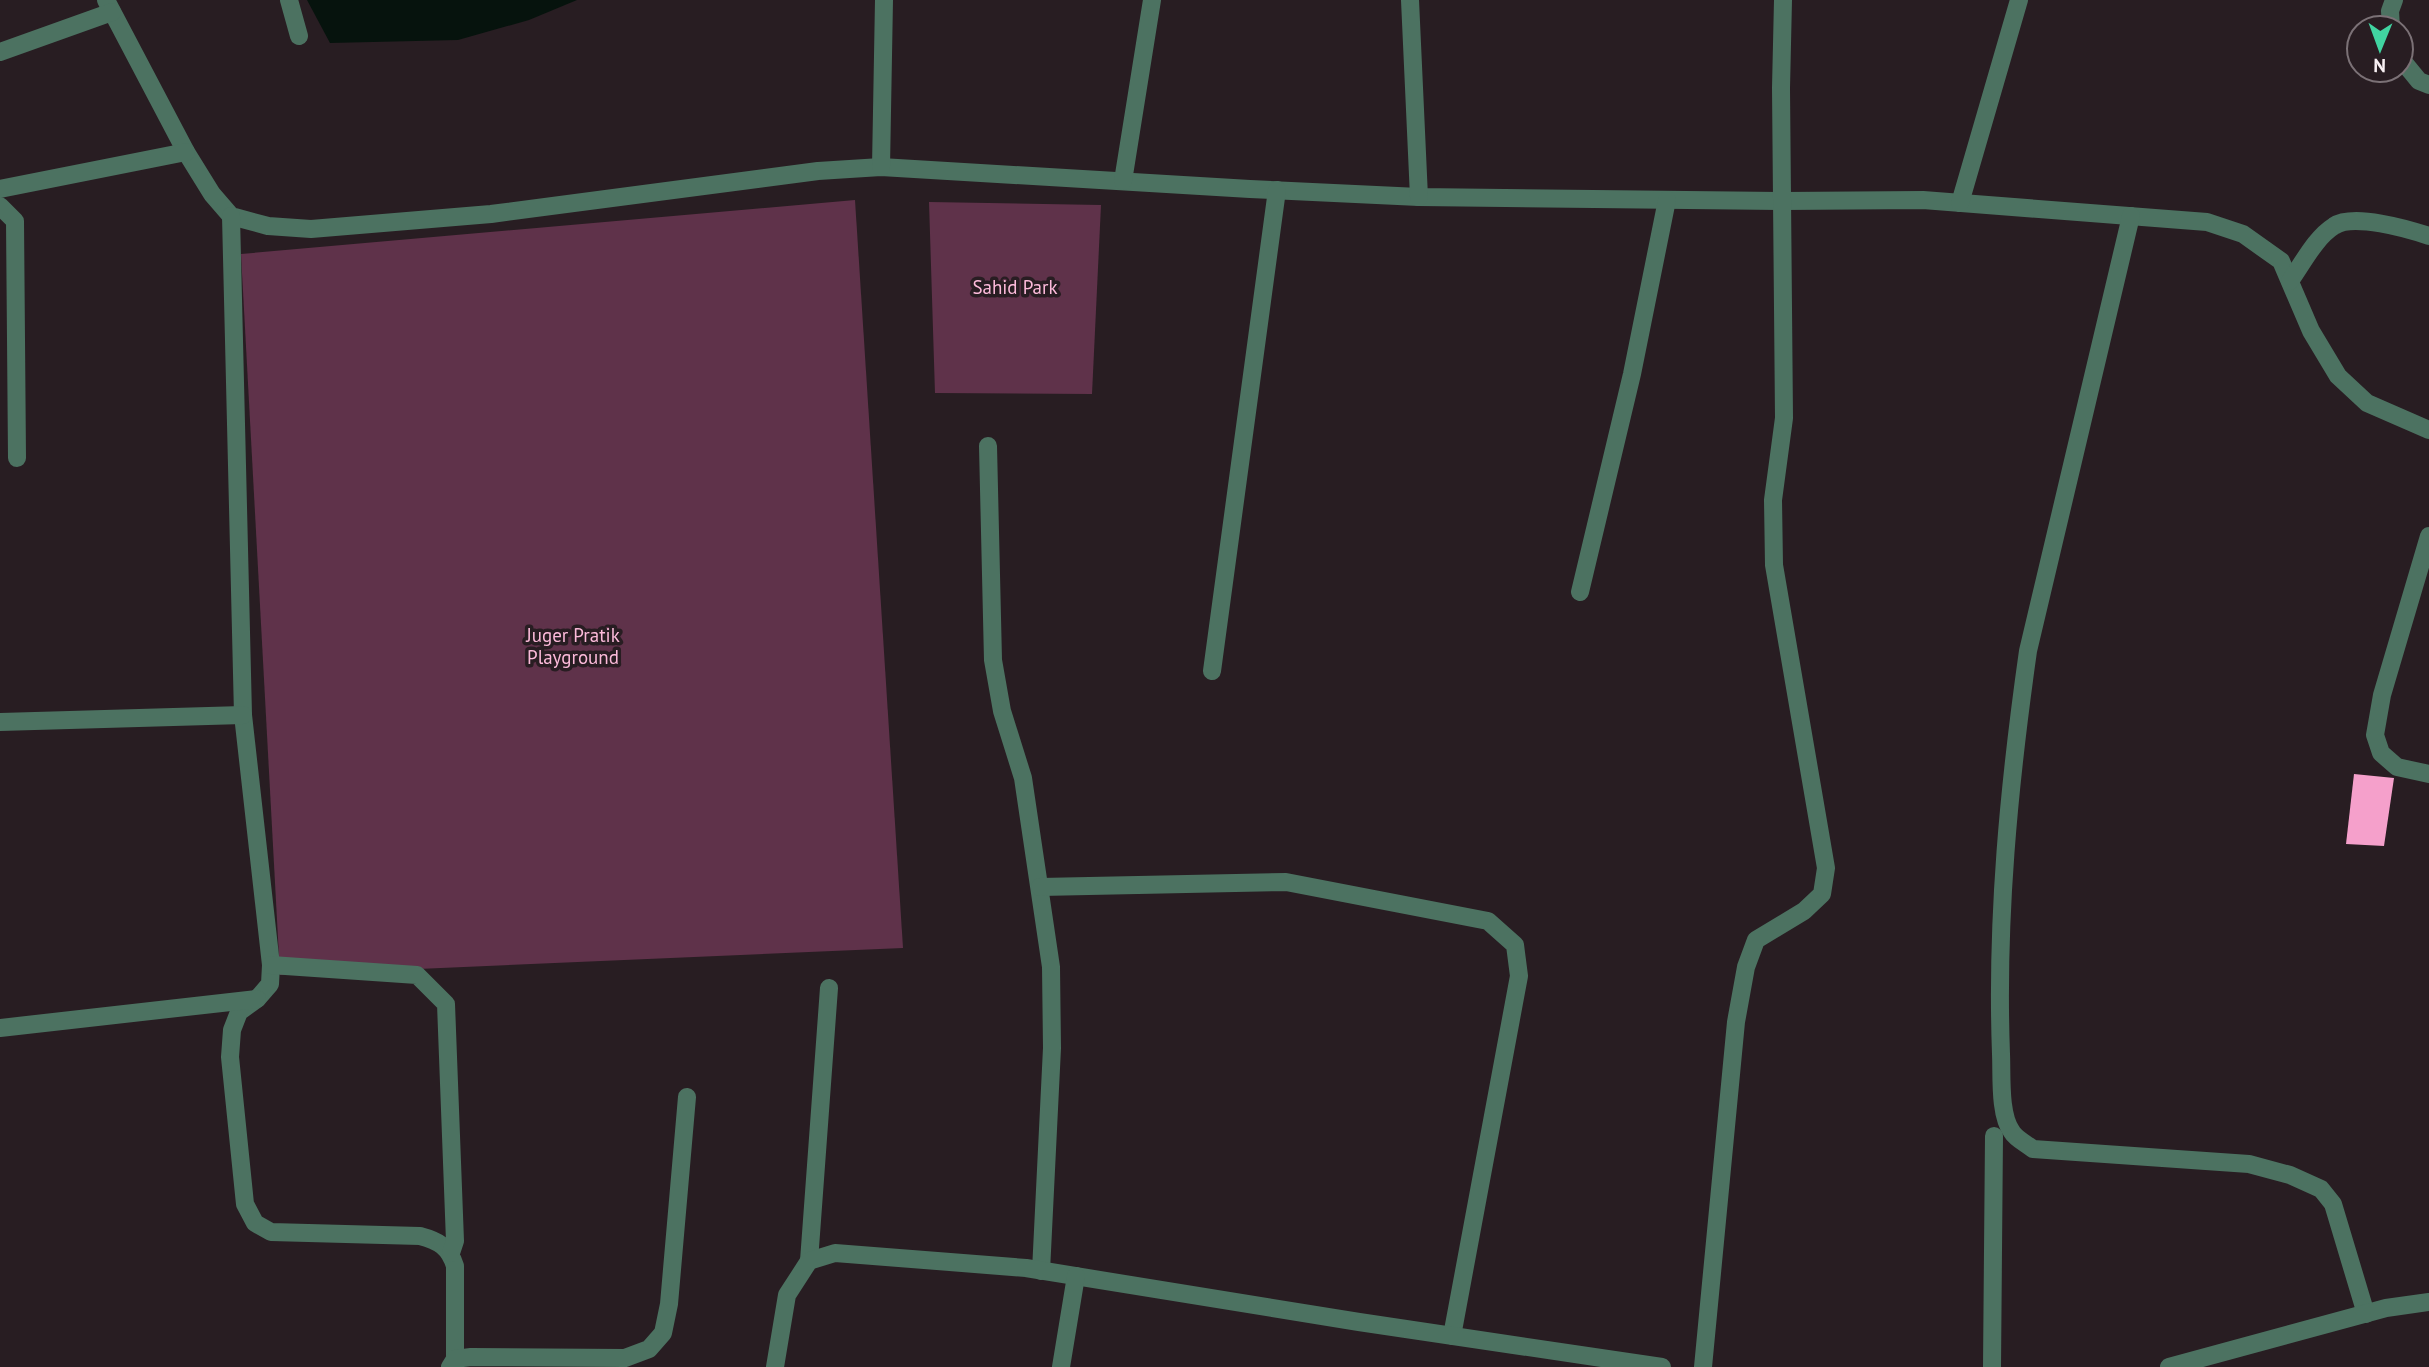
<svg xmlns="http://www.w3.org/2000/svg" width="2429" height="1367" font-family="'PT Sans',sans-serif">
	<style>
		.green { fill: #5f324a }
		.water { fill: #06130d }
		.building { fill: #f5a0cb }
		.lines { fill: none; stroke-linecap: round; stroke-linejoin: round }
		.street { stroke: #4c7261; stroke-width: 18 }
		.labels { text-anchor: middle; stroke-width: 7; stroke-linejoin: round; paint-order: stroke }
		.park-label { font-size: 19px; fill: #fcbada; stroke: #281d22 }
	</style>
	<rect width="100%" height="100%" fill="#281d22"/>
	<g class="green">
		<path d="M855,200L903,948L280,975L241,254Z"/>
		<path d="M929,202L1101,205L1092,394L935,393Z"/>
	</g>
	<path class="water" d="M307,0H577L529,20L458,40L330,43Z"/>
	<path class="building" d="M2354,774L2394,778L2384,846L2346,844Z"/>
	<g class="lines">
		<g class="street">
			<path d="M106,0L186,152L212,194L231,216L268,226L311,229L491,214L818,171L881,167L1250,189L1419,197L1783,201L1923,200L2207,222L2243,234L2281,261L2311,331L2338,376L2367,403L2429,430"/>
			<path d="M289,0L299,36"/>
			<path d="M1410,0L1419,197"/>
			<path d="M2391,28L2390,11L2394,0"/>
			<path d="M0,52L112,12"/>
			<path d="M2401,59L2419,81L2429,85"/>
			<path d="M881,167L884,0"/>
			<path d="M1123,181L1152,0"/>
			<path d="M0,189L186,152"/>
			<path d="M1960,203L2019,0"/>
			<path d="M0,206L15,221L17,458"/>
			<path d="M231,216L243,715L271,965L270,984L257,999L239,1012L232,1030L230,1057L245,1204L255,1223L271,1232L420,1236C439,1241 449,1247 455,1266V1359"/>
			<path d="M2131,216L2028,651C2009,785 1996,919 2001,1054C2002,1075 1999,1115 2012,1132C2016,1139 2027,1144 2033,1149L2249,1164L2290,1175L2321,1189L2333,1204L2366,1314"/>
			<path d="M2290,281C2303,263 2315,238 2334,226C2353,213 2408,229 2429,236"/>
			<path d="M988,446L993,660L1002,711L1023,778L1051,967L1052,1048L1041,1271"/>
			<path d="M2429,536L2382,695L2375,735L2381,753L2397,767L2429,774"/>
			<path d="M1580,592L1632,374L1667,200"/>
			<path d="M1212,671L1277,190"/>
			<path d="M0,722L243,715"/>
			<path d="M1040,887L1286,882L1488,921L1515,945L1519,976L1452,1336"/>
			<path d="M271,965L417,975L446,1004L455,1241L451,1253"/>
			<path d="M0,1028L257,999"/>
			<path d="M809,1261L829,988"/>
			<path d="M450,1367L455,1359L471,1357L625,1358L649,1349L663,1333L669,1304L687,1097"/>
			<path d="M775,1367L787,1295L809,1261L835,1253L1026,1268L1359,1322L1662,1367"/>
			<path d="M1061,1367L1076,1276"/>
			<path d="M1703,1367L1736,1022L1746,967L1756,940L1804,911L1822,894L1826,868L1774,565L1773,500L1784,418L1781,88L1783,0"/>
			<path d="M1992,1367L1994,1136"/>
			<path d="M2169,1367L2386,1308L2429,1302"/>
		</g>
	</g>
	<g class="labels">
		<g class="park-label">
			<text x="1015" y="294">Sahid Park</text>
			<text x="573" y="642">Juger Pratik<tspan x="573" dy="22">Playground</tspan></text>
		</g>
	</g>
	<g transform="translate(2380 49) rotate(181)"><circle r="33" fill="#281d22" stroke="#7b7176" stroke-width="2"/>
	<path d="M0-5L12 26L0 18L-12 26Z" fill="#41d4a1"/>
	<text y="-10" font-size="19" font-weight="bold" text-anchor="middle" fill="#f8f0f3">N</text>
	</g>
</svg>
